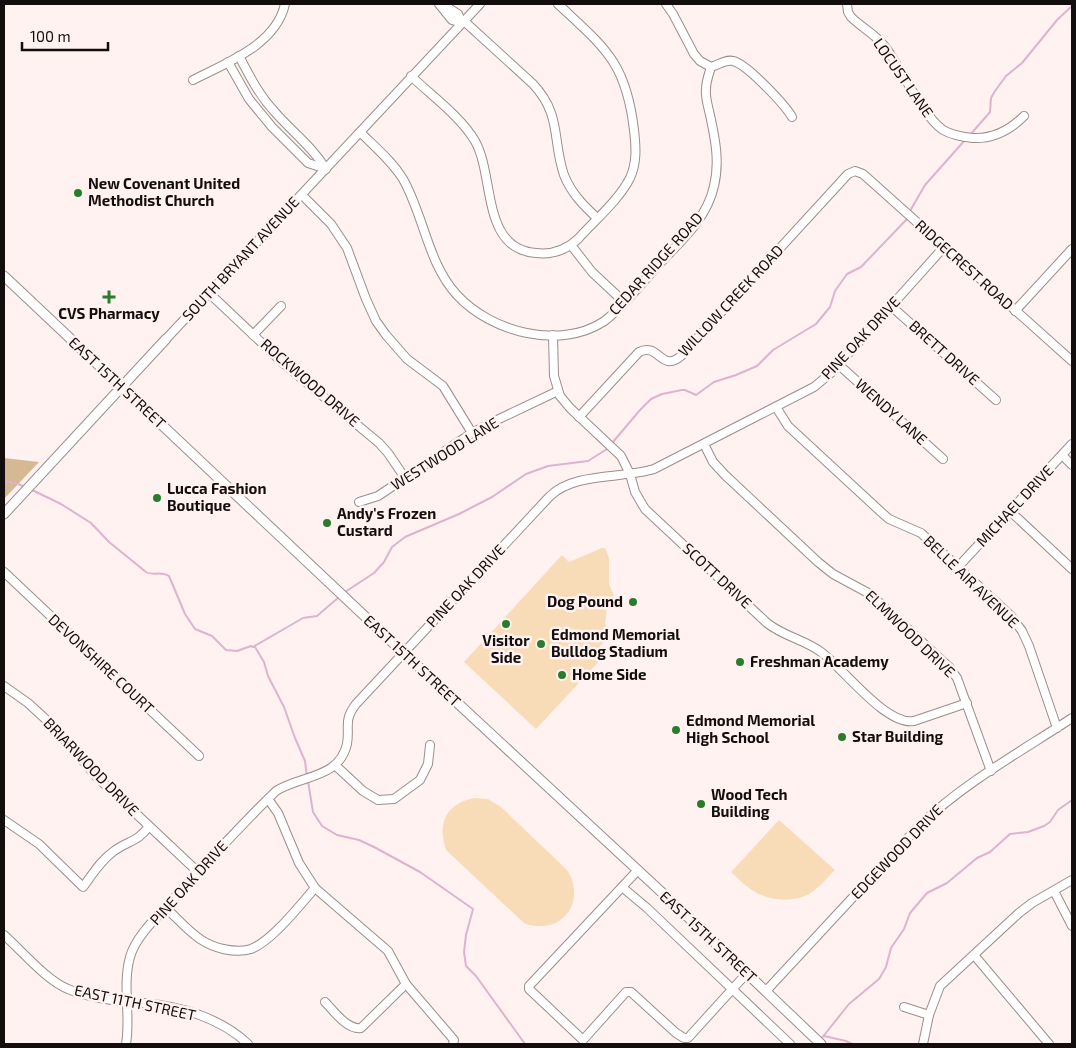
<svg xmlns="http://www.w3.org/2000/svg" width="1076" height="1048" font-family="'Exo 2',sans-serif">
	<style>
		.green { fill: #f8dbb7 }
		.forest { fill: #d5b894 }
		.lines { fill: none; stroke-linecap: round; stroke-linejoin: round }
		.stream { stroke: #ddb3ce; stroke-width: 2 }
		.minor-casing { stroke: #9b8d8b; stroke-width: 10 }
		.major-casing { stroke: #9b8d8b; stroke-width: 11 }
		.minor { stroke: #fff; stroke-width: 8 }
		.major { stroke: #fff; stroke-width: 9 }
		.poi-dot { fill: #297d2a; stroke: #fff2f0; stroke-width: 2 }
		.labels { text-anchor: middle; stroke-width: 5; stroke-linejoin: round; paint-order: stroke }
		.street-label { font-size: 15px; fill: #130e0d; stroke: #fff2f0 }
		.poi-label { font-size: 15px; font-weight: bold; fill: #130e0d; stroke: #fff2f0; text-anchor: start }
	</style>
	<rect width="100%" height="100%" fill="#fff2f0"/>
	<g class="green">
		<path d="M602,548H605L609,558V584L614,596L609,598L611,603L607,606L605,624L609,628L603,634L608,638L597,649L604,656L536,729L464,662L562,555L569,562Z"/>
		<path d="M474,798L488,799L501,807L567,870C588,902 560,937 524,923L446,850C437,823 446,804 474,798Z"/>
		<path d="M779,820L835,870C827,878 819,888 809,894C792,903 768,901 752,890C744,885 738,878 731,872Z"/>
	</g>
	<path class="forest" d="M4,458L39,462L4,499Z"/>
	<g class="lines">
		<g class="stream">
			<path d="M970,135L990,112L991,98L995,91L1006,76L1022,63L1057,20L1072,6"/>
			<path d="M910,211L925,185L965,140"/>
			<path d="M613,442L640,410L651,399L662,394L682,390H685L696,395L714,382L736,375L757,366L773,350L816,324L830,307L835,291L847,274L861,267L906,220"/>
			<path d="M4,481L18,484L25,487"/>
			<path d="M30,489L61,504L91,523L109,542L146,572C153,576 161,571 169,576L185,614L195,629L212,636L226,650L237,651L251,646L253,647L303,618L317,616L339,597"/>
			<path d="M345,592L374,573L384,562L392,547L405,537L459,514L492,497L526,474L548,466L588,461L607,449"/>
			<path d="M253,647H255L264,662L268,676L284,707L295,738L305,761L307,777"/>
			<path d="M308,781L313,812L322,826L337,835L359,840L374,847L420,872L473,909L466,935L464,952L466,966L476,976L525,1044"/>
			<path d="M824,1036L846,1041L852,1044"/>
			<path d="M821,1039L849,1004L879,979L886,967L891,948L904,929L910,913L927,893L947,883L977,858L990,852L1010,834L1028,832L1044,826L1050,822L1058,810L1072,800"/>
		</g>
		<g class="minor-casing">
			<g id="minor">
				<path d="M439,4L452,20L462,23"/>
				<path d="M442,4L458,14L462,23"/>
				<path d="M666,4L673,14L694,54L700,61L711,67C718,65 726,59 733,61C747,64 785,105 792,117"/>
				<path d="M847,4L848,12L851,17C862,28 877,35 886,48C902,70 922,115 943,130C952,135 962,137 973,138C994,139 1010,130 1024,116"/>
				<path d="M464,21L533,84C562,115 552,140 564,175C571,193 584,206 597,218"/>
				<path d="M239,56C249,75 259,95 274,111C291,131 312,146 326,169"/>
				<path d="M228,62L249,99L272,127L308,163L326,169"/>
				<path d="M411,76C432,96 461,117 475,141C495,176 481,249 536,253C552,255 566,250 578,239C594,221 619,200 630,178C637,163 636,147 634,130C626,62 605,48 558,4"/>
				<path d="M193,80C226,63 276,45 285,4"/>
				<path d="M360,132C375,147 392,161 403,179C424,216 428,264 457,295C491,332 559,350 603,322C621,310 645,279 661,262C683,239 707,218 714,186C720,162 715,138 710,115C708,106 705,97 706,89C706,81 709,74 711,67"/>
				<path d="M302,195L331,224L347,248L366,299L376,321L386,335L407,359L443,386L472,433"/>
				<path d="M571,245L592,272L624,302"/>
				<path d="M209,293L283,363L379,443L388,453L405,478"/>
				<path d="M891,306L996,400"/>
				<path d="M1015,311L1072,249"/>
				<path d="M253,335L281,306"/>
				<path d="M553,335L554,376L560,396L570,408L621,456L630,474L635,492L645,509L767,623C783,636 805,640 821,652C844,669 886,726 914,721L967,703"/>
				<path d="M166,339L480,4"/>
				<path d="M839,365L943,459"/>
				<path d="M776,407L788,426L881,512L889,519L921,533L1011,616L1022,631L1029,646L1057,728"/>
				<path d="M579,417L639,352C659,342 661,373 681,356L848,174L855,171L863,174L1072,361"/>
				<path d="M704,444L713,462L725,475L818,562L833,574L870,594L949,667L957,678L991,771"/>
				<path d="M1062,455L1072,465"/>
				<path d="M359,502L378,496L472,433L497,420L558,391"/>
				<path d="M1010,511L1072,569"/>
				<path d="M958,567L1072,444"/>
				<path d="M4,572L199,756"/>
				<path d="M4,686L28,703L52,725L96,776L198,872"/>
				<path d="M336,766L363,791L378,800L394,799L420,780L428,764L430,745"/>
				<path d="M268,799L278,813L299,863L315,888L388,951L406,984L454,1040L453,1044"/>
				<path d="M4,820L39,844L83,887C92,875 101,860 114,851C128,841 139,841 149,826"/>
				<path d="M638,870L529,986V989L583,1040L626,992H631L676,1033L684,1038H688L747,973"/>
				<path d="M622,887L647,908L790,1044"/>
				<path d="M1054,891L1072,926"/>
				<path d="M166,908C177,918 187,930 200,939C213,948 235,954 251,949C272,941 300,905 315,888"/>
				<path d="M4,935C21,950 47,981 68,989C91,999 119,1001 143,1003C180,1006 221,1018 248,1044"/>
				<path d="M974,955L1049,1044"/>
				<path d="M766,991L919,826C964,783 1020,752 1072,718"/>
				<path d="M325,1002C334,1011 347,1030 361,1028L406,984"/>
				<path d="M904,1007L929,1015"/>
				<path d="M126,1044C131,1015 122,986 130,957C136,935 161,913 176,896C208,861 241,825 276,791C301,775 339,779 347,744C350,727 343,721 356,704L550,496C575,472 622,479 654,469L814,387L832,372L944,247"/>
				<path d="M923,1044L929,1015L940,986L1019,913L1032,903L1072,880"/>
			</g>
		</g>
		<g class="major-casing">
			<g id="major">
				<path d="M4,276L409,658L670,900L821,1044"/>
				<path d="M4,514L166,339"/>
			</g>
		</g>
		<use href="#minor" class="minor"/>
		<use href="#major" class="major"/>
	</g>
	<g class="poi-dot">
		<circle cx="78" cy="193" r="5"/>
		<path d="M106.5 289.5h5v5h5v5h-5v5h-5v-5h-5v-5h5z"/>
		<circle cx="157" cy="498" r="5"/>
		<circle cx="327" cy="523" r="5"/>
		<circle cx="633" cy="602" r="5"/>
		<circle cx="506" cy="624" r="5"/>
		<circle cx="541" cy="644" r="5"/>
		<circle cx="740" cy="662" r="5"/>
		<circle cx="562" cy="675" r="5"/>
		<circle cx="676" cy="730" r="5"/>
		<circle cx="842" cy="737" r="5"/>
		<circle cx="701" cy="804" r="5"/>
	</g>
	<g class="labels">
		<g class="street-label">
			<text transform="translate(903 78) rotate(55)" y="5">LOCUST LANE</text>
			<text transform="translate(241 259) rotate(-47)" y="5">SOUTH BRYANT AVENUE</text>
			<text transform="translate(656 264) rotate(-48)" y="5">CEDAR RIDGE ROAD</text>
			<text transform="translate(964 265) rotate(42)" y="5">RIDGECREST ROAD</text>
			<text transform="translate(731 301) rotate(-47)" y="5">WILLOW CREEK ROAD</text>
			<text transform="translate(861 338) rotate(-47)" y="5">PINE OAK DRIVE</text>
			<text transform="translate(944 353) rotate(42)" y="5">BRETT DRIVE</text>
			<text transform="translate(117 383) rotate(43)" y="5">EAST 15TH STREET</text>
			<text transform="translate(310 383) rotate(41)" y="5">ROCKWOOD DRIVE</text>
			<text transform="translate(891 412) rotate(42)" y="5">WENDY LANE</text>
			<text transform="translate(445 454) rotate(-32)" y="5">WESTWOOD LANE</text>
			<text transform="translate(1015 506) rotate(-47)" y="5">MICHAEL DRIVE</text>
			<text transform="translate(717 576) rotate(43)" y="5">SCOTT DRIVE</text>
			<text transform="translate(971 582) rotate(44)" y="5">BELLE AIR AVENUE</text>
			<text transform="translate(466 586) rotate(-47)" y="5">PINE OAK DRIVE</text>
			<text transform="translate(910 634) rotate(44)" y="5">ELMWOOD DRIVE</text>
			<text transform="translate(412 661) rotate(43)" y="5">EAST 15TH STREET</text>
			<text transform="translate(101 664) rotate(43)" y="5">DEVONSHIRE COURT</text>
			<text transform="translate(91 767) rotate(46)" y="5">BRIARWOOD DRIVE</text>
			<text transform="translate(897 852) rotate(-46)" y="5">EDGEWOOD DRIVE</text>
			<text transform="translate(189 883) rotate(-48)" y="5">PINE OAK DRIVE</text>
			<text transform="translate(708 937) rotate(43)" y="5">EAST 15TH STREET</text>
			<text transform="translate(135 1003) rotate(12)" y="5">EAST 11TH STREET</text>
		</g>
		<g class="poi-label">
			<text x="88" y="189">New Covenant United<tspan x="88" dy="17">Methodist Church</tspan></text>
			<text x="109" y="319" text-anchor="middle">CVS Pharmacy</text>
			<text x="167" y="494">Lucca Fashion<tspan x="167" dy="17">Boutique</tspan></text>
			<text x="337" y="519">Andy's Frozen<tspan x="337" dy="17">Custard</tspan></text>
			<text x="623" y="607" text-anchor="end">Dog Pound</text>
			<text x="551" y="640">Edmond Memorial<tspan x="551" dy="17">Bulldog Stadium</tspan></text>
			<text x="506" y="646" text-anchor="middle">Visitor<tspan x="506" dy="17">Side</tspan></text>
			<text x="750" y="667">Freshman Academy</text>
			<text x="572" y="680">Home Side</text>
			<text x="686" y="726">Edmond Memorial<tspan x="686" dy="17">High School</tspan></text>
			<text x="852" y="742">Star Building</text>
			<text x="711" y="800">Wood Tech<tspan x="711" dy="17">Building</tspan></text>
		</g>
	</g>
	<rect width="1076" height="1048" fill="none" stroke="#130e0d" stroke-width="10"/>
	<path d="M22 42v8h86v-8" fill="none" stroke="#130e0d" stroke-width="2.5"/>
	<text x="30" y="42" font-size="15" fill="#130e0d" stroke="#fff2f0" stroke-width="4" paint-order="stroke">100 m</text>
</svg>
